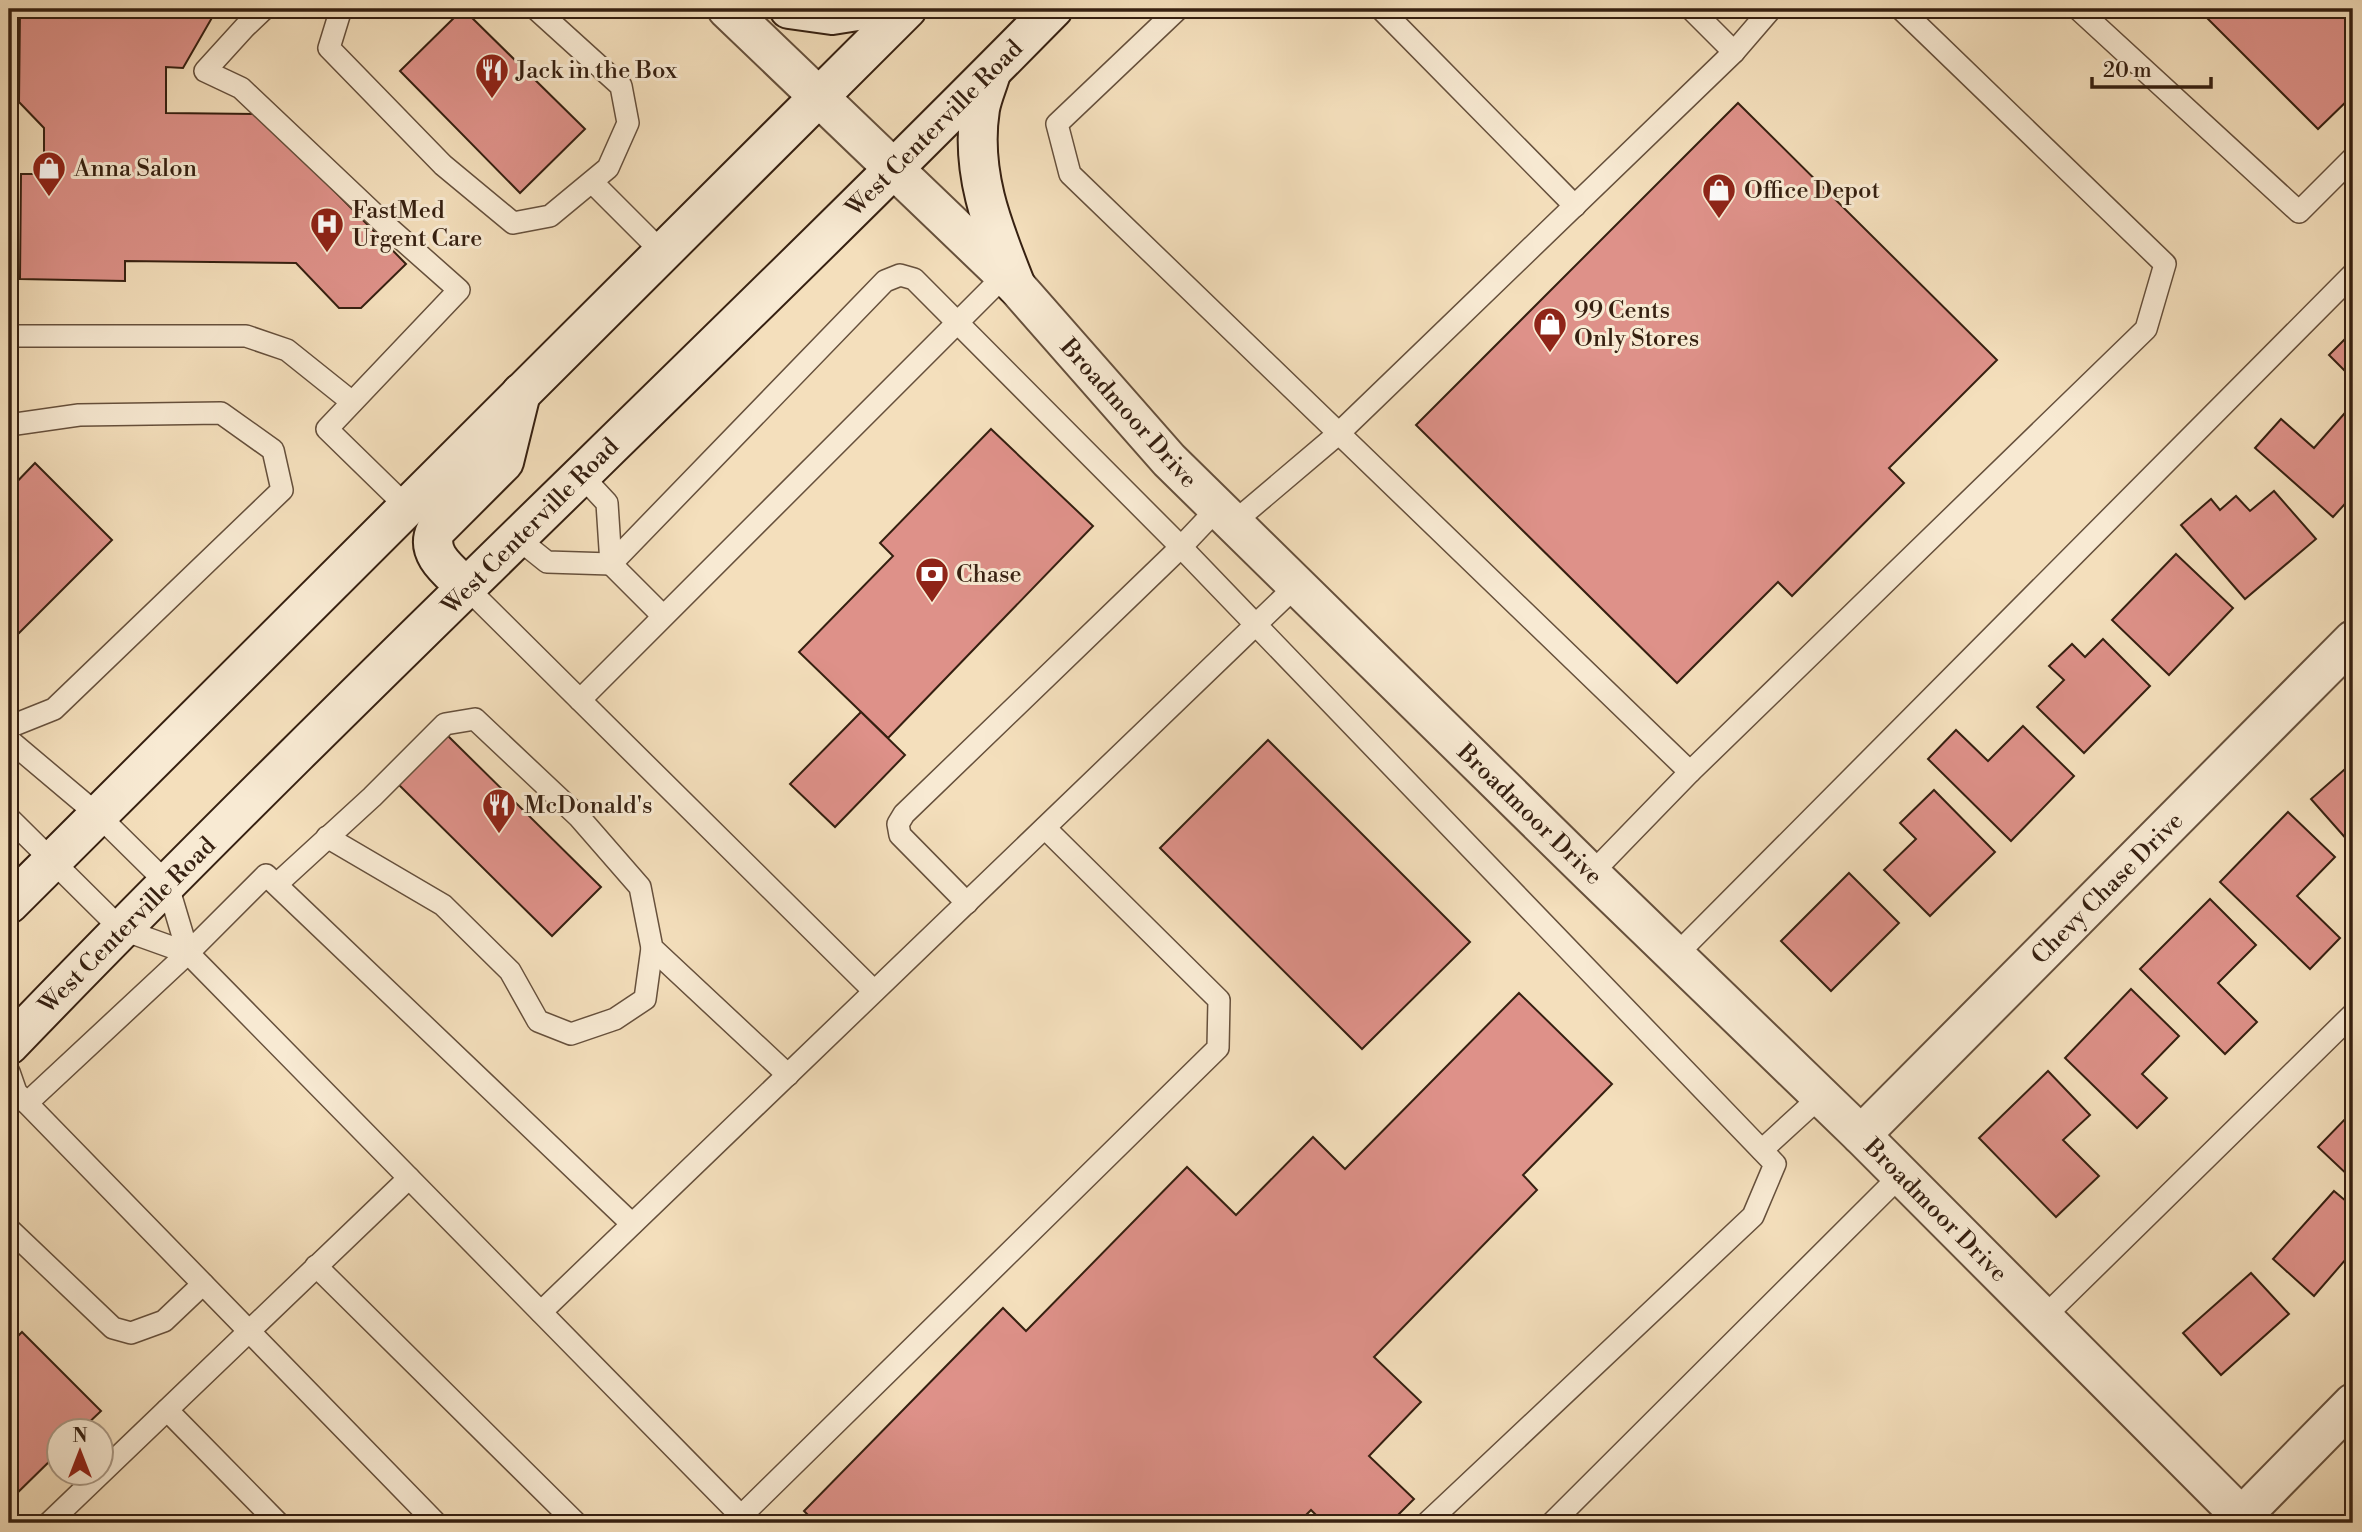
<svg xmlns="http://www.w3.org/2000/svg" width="2362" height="1532" font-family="'Libre Bodoni',serif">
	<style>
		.building { fill: #de9189; stroke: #362011; stroke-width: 2 }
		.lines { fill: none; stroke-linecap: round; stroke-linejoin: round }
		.service-casing { stroke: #66503c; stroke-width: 24 }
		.minor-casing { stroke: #66503c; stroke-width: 42 }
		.tertiary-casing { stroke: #66503c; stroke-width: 42 }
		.secondary-casing { stroke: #362011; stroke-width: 42 }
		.service { stroke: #f8ead3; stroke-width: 21 }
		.minor { stroke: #f8ead3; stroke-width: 38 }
		.tertiary { stroke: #f8ead3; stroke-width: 38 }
		.secondary { stroke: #f8ead3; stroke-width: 38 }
		.labels { text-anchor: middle; stroke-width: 6; stroke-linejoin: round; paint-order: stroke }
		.poi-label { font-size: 24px; fill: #362011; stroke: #f8ead3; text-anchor: start }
		.street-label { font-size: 24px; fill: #362011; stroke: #f8ead3 }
	</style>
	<rect width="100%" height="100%" fill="#f4dfbc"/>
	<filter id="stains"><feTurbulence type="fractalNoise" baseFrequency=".00286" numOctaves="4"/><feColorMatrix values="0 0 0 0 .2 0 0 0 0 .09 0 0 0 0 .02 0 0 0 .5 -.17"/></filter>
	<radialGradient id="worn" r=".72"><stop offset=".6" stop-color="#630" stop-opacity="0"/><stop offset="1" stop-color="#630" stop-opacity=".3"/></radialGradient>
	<g class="building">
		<path d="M20,9H217L183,68L166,67V113L259,114L406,264L361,308H339L296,263L125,261V281L20,279L21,174H44V128L19,102Z"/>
		<path d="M463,9L585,129L520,193L400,71Z"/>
		<path d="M2198,9H2350L2353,12V95L2318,129Z"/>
		<path d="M1738,103L1997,360L1889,468L1904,483L1792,596L1778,582L1677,683L1416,425Z"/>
		<path d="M2353,331V379L2329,355Z"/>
		<path d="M2351,406L2353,408V495L2333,517L2255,448L2281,419L2314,448Z"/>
		<path d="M991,429L1093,526L888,738L799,652L893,556L880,543Z"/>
		<path d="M35,463L112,540L9,643V490Z"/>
		<path d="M2274,491L2316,539L2245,599L2181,525L2211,499L2220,510L2236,496L2250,511Z"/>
		<path d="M2176,554L2233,608L2169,675L2112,620Z"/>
		<path d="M2103,639L2150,686L2084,753L2037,707L2064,680L2049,666L2072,644L2085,657Z"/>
		<path d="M861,712L905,755L835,827L790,784Z"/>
		<path d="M2023,726L2074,776L2011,841L1928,759L1956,730L1988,761Z"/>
		<path d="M445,733L601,887L552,936L396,782Z"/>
		<path d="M1268,740L1470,942L1362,1049L1160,848Z"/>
		<path d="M2353,762V838L2349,842L2311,799Z"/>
		<path d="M1934,790L1995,852L1930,916L1884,870L1916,839L1900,823Z"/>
		<path d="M2288,812L2335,857L2297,896L2340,938L2310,969L2220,882Z"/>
		<path d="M1849,873L1899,923L1831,991L1781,941Z"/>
		<path d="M2210,899L2256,945L2218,983L2257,1022L2225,1054L2140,969Z"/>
		<path d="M2131,989L2179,1036L2142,1074L2167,1098L2137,1128L2065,1058Z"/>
		<path d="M1519,993L1612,1084L1523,1175L1537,1190L1374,1357L1421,1402L1369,1456L1414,1499L1390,1523H1324L1311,1510L1298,1523H816L804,1511L1003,1308L1026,1331L1187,1167L1236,1215L1313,1137L1345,1169Z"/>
		<path d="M2048,1071L2090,1115L2063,1140L2099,1176L2056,1217L1979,1138Z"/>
		<path d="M2347,1117L2353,1122V1180L2318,1147Z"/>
		<path d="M2334,1191L2353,1207V1251L2314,1296L2273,1259Z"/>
		<path d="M2251,1273L2289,1314L2221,1375L2183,1333Z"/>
		<path d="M22,1332L101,1411L81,1430H60V1451L9,1501V1345Z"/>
	</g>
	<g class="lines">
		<g class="service-casing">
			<g id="service">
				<path d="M264,9L245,27L205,71L241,88L389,228L459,290L327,429L407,507"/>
				<path d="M341,9L329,48L443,165L513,223L550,216L608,168L628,123L621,86L536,9"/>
				<path d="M1178,9L1057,124L1070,174L1690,772"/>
				<path d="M1381,9L1575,206"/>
				<path d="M1691,9L1734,52"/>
				<path d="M2078,9L2299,212L2353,158"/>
				<path d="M592,182L663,253"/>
				<path d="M9,336H246L287,350L352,402"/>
				<path d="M9,425L79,415L221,413L273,450L282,490L54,709L9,727"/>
				<path d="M581,475L607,503L611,564L663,616"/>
				<path d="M1233,523L1338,434L1734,52L1771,9"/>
				<path d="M517,538L547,562L611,564L885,281L900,275L914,279L1181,547L1775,1164L1753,1216L1427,1523"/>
				<path d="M467,588L580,700L1004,276"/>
				<path d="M580,700L874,991"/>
				<path d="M9,740L98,815L167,883L188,953"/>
				<path d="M9,818L121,929L188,953L748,1523"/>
				<path d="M327,837L443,905L510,971L538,1021L571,1034L615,1019L645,999L652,948"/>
				<path d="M1591,874L1690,772L2146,329L2165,264L1901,9"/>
				<path d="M277,884L372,797L445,724L475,719L579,817L640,887L652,948L788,1075"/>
				<path d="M967,903L900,835L898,824L904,814L1181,547L1218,508"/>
				<path d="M1676,955L2353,274"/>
				<path d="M9,1072L16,1092L436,1523"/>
				<path d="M27,1103L188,953L266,875L632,1224"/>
				<path d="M1762,1150L1821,1096"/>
				<path d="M9,1229L113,1328L131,1333L164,1321L203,1284"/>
				<path d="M316,1266L576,1523"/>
				<path d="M541,1312L1297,585"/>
				<path d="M2043,1318L2353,1014"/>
				<path d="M167,1410L278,1523"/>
				<path d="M49,1523L409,1178"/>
				<path d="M734,1523L1218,1048L1219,1000L1045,828"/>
				<path d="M1552,1523L1901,1175"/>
			</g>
		</g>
		<g class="minor-casing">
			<g id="minor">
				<path d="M1861,1135L2353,640"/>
				<path d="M2241,1517L2353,1403"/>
			</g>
		</g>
		<g class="tertiary-casing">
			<path id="tertiary" d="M727,9L1016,286L1169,460L1591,874L1861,1135L2248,1523"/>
		</g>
		<g class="secondary-casing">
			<g id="secondary">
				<path d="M789,9L832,15L870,9"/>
				<path d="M991,73C988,84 982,97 980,109C970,173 993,228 1016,286"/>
				<path d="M467,588C451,572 424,554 436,530L504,462L521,393"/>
				<path d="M9,904L907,9"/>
				<path d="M9,1045C349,692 709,358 1053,9"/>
			</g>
		</g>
		<use href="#service" class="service"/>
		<use href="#minor" class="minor"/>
		<use href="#tertiary" class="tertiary"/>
		<use href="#secondary" class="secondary"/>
	</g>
	<defs>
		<g id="restaurant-pin" transform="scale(1.75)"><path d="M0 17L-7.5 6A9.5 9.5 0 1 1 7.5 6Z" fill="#8f2418" stroke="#f8ead3"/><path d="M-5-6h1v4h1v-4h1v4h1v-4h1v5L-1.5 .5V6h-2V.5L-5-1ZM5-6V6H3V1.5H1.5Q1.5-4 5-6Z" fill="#fff"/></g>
		<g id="shop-pin" transform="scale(1.75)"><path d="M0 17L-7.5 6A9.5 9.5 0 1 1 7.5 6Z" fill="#8f2418" stroke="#f8ead3"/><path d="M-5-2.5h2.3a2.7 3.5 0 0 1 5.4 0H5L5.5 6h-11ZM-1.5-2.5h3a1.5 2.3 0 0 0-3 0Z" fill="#fff"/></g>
		<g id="hospital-pin" transform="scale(1.75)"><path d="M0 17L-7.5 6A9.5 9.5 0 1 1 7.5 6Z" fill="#8f2418" stroke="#f8ead3"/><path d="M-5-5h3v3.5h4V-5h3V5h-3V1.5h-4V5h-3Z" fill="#fff"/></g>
		<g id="bank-pin" transform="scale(1.75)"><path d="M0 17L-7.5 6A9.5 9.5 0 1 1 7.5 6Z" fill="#8f2418" stroke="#f8ead3"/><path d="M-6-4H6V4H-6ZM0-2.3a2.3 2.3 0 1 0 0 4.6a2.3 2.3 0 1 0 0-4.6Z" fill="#fff"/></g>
	</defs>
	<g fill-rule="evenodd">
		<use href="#restaurant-pin" x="492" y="70"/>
		<use href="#shop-pin" x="49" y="168"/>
		<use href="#shop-pin" x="1719" y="190"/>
		<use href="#hospital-pin" x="327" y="224"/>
		<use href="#shop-pin" x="1550" y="324"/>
		<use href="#bank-pin" x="932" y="574"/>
		<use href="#restaurant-pin" x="499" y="805"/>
	</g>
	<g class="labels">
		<g class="poi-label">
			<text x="516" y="78">Jack in the Box</text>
			<text x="74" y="176">Anna Salon</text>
			<text x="1744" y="198">Office Depot</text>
			<text x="352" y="218">FastMed<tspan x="352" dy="28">Urgent Care</tspan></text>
			<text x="1574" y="318">99 Cents<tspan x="1574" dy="28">Only Stores</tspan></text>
			<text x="956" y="582">Chase</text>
			<text x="524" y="813">McDonald's</text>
		</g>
		<g class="street-label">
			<text transform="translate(934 128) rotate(-45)" y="8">West Centerville Road</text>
			<text transform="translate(1129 413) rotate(48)" y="8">Broadmoor Drive</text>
			<text transform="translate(530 526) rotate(-45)" y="8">West Centerville Road</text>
			<text transform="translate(1530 814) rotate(44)" y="8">Broadmoor Drive</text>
			<text transform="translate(2107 888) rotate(-45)" y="8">Chevy Chase Drive</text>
			<text transform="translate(127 925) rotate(-45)" y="8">West Centerville Road</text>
			<text transform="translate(1936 1210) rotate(45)" y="8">Broadmoor Drive</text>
		</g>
	</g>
	<rect width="2362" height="1532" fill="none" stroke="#f4dfbc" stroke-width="35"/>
	<rect x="10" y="10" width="2341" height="1511" fill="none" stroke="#362011" stroke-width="3.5"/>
	<rect x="18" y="18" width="2327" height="1497" fill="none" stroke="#362011" stroke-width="2"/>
	<g transform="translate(80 1452)"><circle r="33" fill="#f8ead3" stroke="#aa9985" stroke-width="2"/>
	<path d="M0-5L12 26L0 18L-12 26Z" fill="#8f2418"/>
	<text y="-10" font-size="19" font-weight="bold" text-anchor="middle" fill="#362011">N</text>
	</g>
	<path d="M2092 77v10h119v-10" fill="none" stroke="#362011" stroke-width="3.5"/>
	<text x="2103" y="77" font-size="21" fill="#362011" stroke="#f8ead3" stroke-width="5" paint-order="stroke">20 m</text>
	<rect width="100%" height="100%" filter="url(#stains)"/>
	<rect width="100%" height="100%" fill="url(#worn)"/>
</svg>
